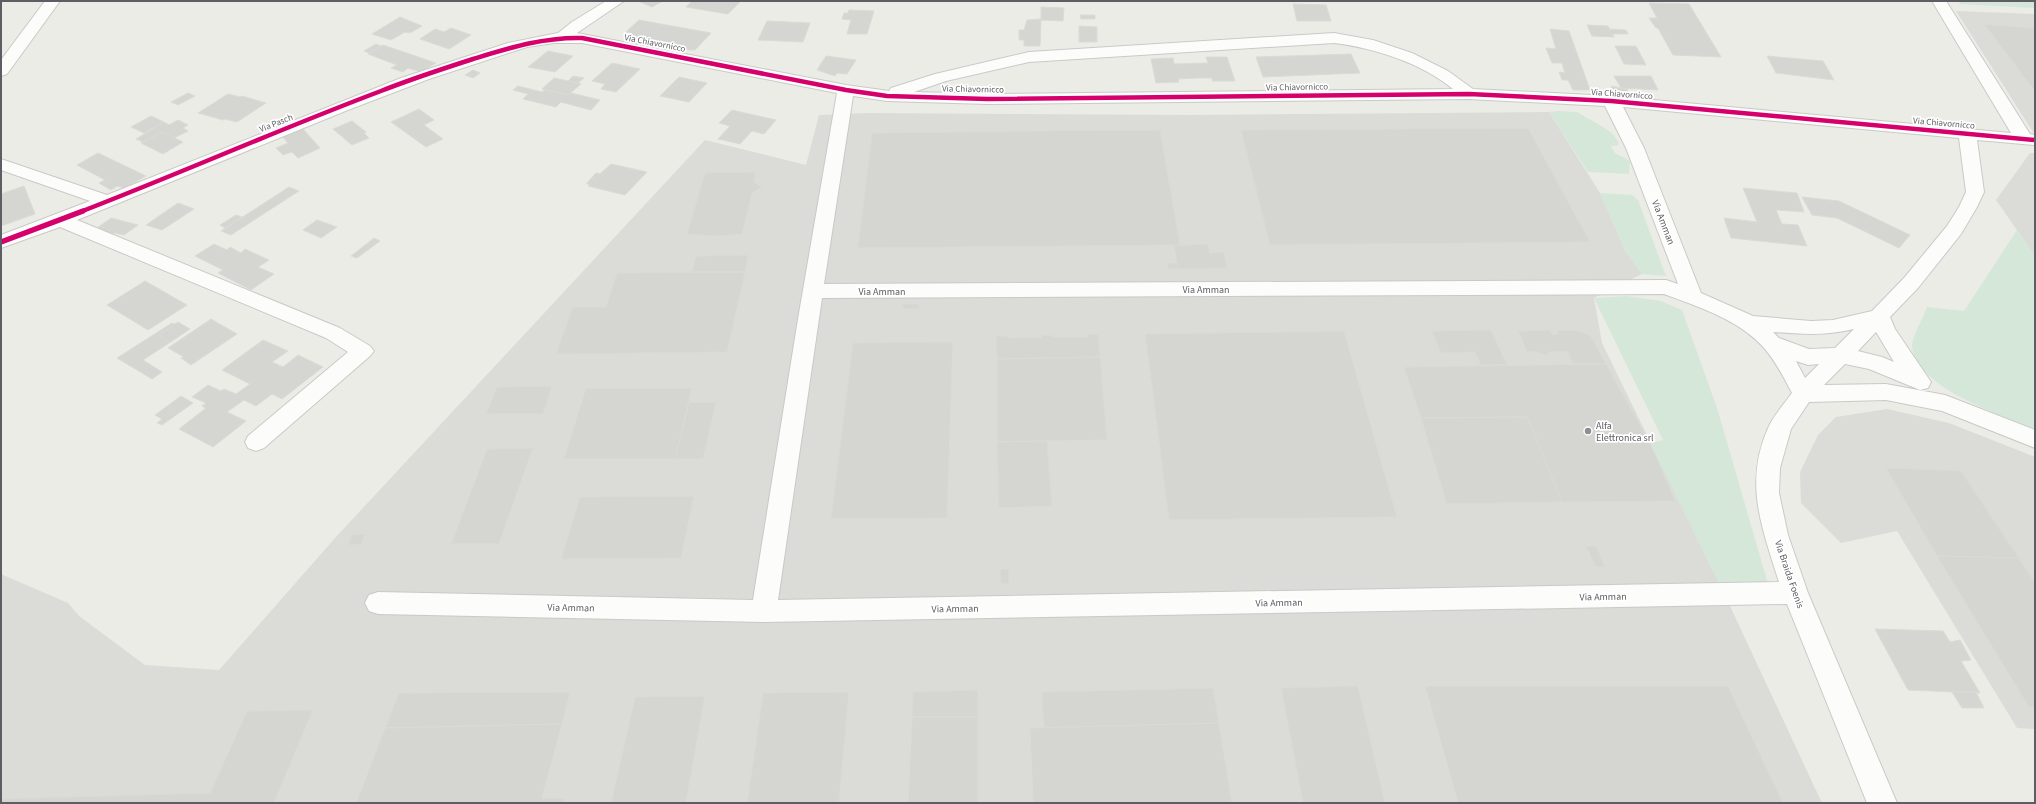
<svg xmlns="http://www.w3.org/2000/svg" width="2036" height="804" font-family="'Source Sans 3',sans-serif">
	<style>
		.industrial { fill: #dbdcd7 }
		.green { fill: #d5e7d9 }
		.building { fill: #d5d5d2; stroke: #dbdbd6 }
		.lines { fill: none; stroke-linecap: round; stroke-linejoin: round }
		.minor-casing { stroke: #c9c9c9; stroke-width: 2 }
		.minor { fill: #fcfcfb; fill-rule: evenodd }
		.cycleway-far1-casing { stroke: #fff; stroke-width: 6 }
		.cycleway-casing { stroke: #fff; stroke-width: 8 }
		.cycleway-far1 { stroke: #d6006c; stroke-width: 4.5 }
		.cycleway { stroke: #d6006c; stroke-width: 5.5 }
		.poi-dot { fill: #8f8f92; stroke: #fff; stroke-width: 1.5 }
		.labels { text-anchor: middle; stroke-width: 3.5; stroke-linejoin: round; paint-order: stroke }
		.far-street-label { font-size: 9px; fill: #5d5d64; stroke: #fff }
		.street-label { font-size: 10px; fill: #5d5d64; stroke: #fff }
		.poi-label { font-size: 10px; fill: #5d5d64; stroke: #fff; text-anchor: start }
	</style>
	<rect width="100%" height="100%" fill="#ecece7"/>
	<g class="industrial">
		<path d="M1956,11L2035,14V135Z"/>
		<path d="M1549,112L1600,193L1626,252L1642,274L1594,298L1602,343L1722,589L1822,803H1V574L68,603L79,616L145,665L219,670L335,538L705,140L806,165L819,115L869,113L1192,115Z"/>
		<path d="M2030,153H2035V256L1996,200Z"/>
		<path d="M1887,409L1949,423L2035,457V729L2017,728L1897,531L1841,543L1801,503L1800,472L1818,435L1836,417Z"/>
	</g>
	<g class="green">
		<path d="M1958,1H2035V8L1960,4Z"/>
		<path d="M1559,111L1577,112L1603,127L1612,133L1619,143L1617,146H1611L1615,153L1630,161L1629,174L1588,172L1549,112Z"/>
		<path d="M1600,193L1632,195L1638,200L1666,276L1642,274L1626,252Z"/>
		<path d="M2017,230L2035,256V429C2001,415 1918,389 1912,347C1911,339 1924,316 1927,307L1964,311Z"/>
		<path d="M1627,296L1661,301L1682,310L1718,411L1768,584L1722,589L1650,443L1663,440L1594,298Z"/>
	</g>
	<g class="building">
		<path d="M638,1H663L652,7Z"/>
		<path d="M692,1H741L728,14L686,7Z"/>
		<path d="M1649,3L1689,4L1721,57L1673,55L1658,28H1656L1649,18H1657Z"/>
		<path d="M1293,4L1326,5L1331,21H1297Z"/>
		<path d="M1041,7L1064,8L1063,21L1041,20L1040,46H1024V40H1019V30H1024L1027,20L1041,19Z"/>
		<path d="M849,10L874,11L867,34H847L851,20L842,19L844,13H848Z"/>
		<path d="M1080,15H1095V19H1081Z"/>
		<path d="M400,17L422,26L410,33L405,32L391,40L372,34Z"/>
		<path d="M639,20L711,33L695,50H690L633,40L635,38L628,36L631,33L626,32Z"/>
		<path d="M767,21L810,23L803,42L758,40Z"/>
		<path d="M1984,24L2035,28V90H2034Z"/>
		<path d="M1587,25L1608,26L1614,37L1592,36Z"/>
		<path d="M1079,26L1097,27V42H1079Z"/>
		<path d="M451,28L471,35L449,49L420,39L435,29L444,32Z"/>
		<path d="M1550,29L1569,31L1590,90H1573L1568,80H1562L1559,72L1565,73L1562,63H1552L1546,48L1556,49Z"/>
		<path d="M1609,29L1626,30L1628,34H1612Z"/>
		<path d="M376,44L381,46L369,53L364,51Z"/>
		<path d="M383,45L436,63L421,72L408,68L403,72L391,68L397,65L368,54Z"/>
		<path d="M1615,46H1636L1646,65L1624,64Z"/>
		<path d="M548,51L573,56L555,72L528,67Z"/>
		<path d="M1351,54L1360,73L1263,77L1256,57Z"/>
		<path d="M826,56L856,60L847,74L837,73L835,76L817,70Z"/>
		<path d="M1767,56L1823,61L1834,80L1776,73Z"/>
		<path d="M1206,57H1227L1235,81H1212V78H1198L1178,79L1179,82L1156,83L1151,59L1173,58L1174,64L1208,63Z"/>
		<path d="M612,63L640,69L616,92L601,89L605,84L592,81Z"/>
		<path d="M473,70L480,73L473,78L465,75Z"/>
		<path d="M573,76L584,78L578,83L568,81Z"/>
		<path d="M1614,76H1651L1658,90L1621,88Z"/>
		<path d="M679,77L707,83L689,102L660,96Z"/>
		<path d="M554,78L578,83L581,84L568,95L542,89Z"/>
		<path d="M518,86L542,92L545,90L568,95L571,93L600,100L591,110L561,102L556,107L523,99L528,94L513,90Z"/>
		<path d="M1611,86L1627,89L1628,92L1613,91Z"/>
		<path d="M188,93L195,96L178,105L171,102Z"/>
		<path d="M228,94L240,97L242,96L266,103L237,122L225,119L223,120L198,113Z"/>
		<path d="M419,109L434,120L424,125L443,139L426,147L391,122Z"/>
		<path d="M732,110L776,120L764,134L752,131L740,144L718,139L730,126L719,123Z"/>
		<path d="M151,116L164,122L144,133L131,127Z"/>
		<path d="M178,120L188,125L183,128L188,131L174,138L162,132L143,142L136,139L164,122L169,125Z"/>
		<path d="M352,121L366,132L364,133L369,138L352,145L333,129Z"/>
		<path d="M1528,128L1590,242L1270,245L1241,130Z"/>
		<path d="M303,129L320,148L298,158L292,152L283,155L276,148L288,143L283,137Z"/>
		<path d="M1113,130H1160L1180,245L858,248L872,133Z"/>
		<path d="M162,132L183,142L163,154L141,143Z"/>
		<path d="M98,153L146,176L124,188L117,186L111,190L99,183L105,180L77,165Z"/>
		<path d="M611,164L647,172L625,195L588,186L590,184H586L596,173L600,174Z"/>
		<path d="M756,172L754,182L762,187L752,193L742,234L714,236L687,234L705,173Z"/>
		<path d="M24,186L35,214L1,226V194Z"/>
		<path d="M289,187L299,191L231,235L221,231Z"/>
		<path d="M1743,188L1797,193L1804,212L1776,210L1782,224L1798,225L1807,246L1731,238L1724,218L1757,222Z"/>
		<path d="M1802,197L1839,201L1910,235L1899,248L1837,218L1812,215Z"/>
		<path d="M178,203L194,209L162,230L146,225Z"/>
		<path d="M236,215L242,217L225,228L220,225Z"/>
		<path d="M111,218L138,225L124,235L114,233L112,235L97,233L102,229L97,228Z"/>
		<path d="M317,220L337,227L321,238L303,230Z"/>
		<path d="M374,238L380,241L357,258L351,256Z"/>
		<path d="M214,244L227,250L230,247L241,253L245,249L269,260L258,267L274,274L251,290L218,273L223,270L195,256Z"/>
		<path d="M1208,244L1210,253L1224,252L1227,268L1178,269L1174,246Z"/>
		<path d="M748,255L745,272H692L696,256Z"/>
		<path d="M1167,263H1177L1178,269H1168Z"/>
		<path d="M745,272L727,352L556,354L573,307H606L617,273Z"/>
		<path d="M145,281L187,305L148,330L107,305Z"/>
		<path d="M903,304H919V308L902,309Z"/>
		<path d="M211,319L237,334L191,365L181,358L184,357L168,348Z"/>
		<path d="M178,322L190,329L169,343L159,335Z"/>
		<path d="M172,323L175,324L159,335L169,343L143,360L162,372L152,379L117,358Z"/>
		<path d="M1491,330L1507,365H1481L1475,352L1441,353L1432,331Z"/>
		<path d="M1550,330L1552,335L1559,334L1557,330H1575L1590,335L1606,364H1573L1568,352H1549L1548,355H1545L1538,352H1527L1518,331Z"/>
		<path d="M1344,331L1397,517L1169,520L1145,334Z"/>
		<path d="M1087,334H1098L1100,357L997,359L996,336H1007L1008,338L1042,337L1041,335H1052L1053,337H1087Z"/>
		<path d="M263,340L288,351L272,362L283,367L298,355L323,367L282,399L272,394L256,406L244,400L227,412L246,421L213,447L179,429L206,408L202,406L206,403L192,397L208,385L221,391L224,389L236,394L250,384L222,370Z"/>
		<path d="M953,342L947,518L831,519L853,343Z"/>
		<path d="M1100,357L1107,440L997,442V359Z"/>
		<path d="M1606,364L1650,443L1675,501L1562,502L1527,417L1421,418L1404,367Z"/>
		<path d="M552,386L543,414H486L497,387Z"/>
		<path d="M586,388H692L675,459H564Z"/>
		<path d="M181,396L193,403L162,425L157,423L162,419L155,415Z"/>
		<path d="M689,402H716L703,459H675Z"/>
		<path d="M1527,417L1562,502L1447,504L1421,418Z"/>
		<path d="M1047,441L1052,506L999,508L997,442Z"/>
		<path d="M533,448L499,544H451L487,449Z"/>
		<path d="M1886,468L1961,471L2019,558L1937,556Z"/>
		<path d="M694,496L681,558L561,559L580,497Z"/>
		<path d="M365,534L361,544L348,545L352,535Z"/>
		<path d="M1586,546H1596L1605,567H1596Z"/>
		<path d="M1937,556L2019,558L2035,583V707H2029Z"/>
		<path d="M1000,569H1009V584H1001Z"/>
		<path d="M1875,629L1943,631L1950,642L1960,640L1971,660L1961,661L1980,693L1908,690Z"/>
		<path d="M1358,686L1385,803H1303L1281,688Z"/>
		<path d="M1425,686H1728L1783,803H1458Z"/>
		<path d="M1213,688L1219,723L1044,728L1042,692Z"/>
		<path d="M978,690V717H912L913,692Z"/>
		<path d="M570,692L562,724L385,728L399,693Z"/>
		<path d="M849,692L839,803H747L763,693Z"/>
		<path d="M1952,692H1976L1984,708H1962Z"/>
		<path d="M705,696L686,803H611L635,697Z"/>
		<path d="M313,710L274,803H1V799L210,793L247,711Z"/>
		<path d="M912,717H978V803H908Z"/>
		<path d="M1219,723L1232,803H1033L1030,728Z"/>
		<path d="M562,724L542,798H564L563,803H356L385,728Z"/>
	</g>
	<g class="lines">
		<g class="minor-casing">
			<g id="minor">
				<path d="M45,1H60L7,74L1,76V60Z"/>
				<path d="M606,1H624L577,33L846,85L889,91L891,88L935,74L1029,52L1334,33L1373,40L1412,53L1448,71L1473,89L1611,96L2011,133L1932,1H1946L2030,134L2035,135V145L1977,140L1984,192L1977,207L1961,234L1918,288L1890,317L1895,329L1931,382L1928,388L1920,390L1869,369L1845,364L1824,385L1886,384L1945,395L2035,430V448L1942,411L1886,400L1809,402L1791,429L1780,468L1779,493L1788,535L1808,593L1897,803H1867L1787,604L764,622L378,614L369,611L365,603L369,595L378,592L753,600L798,319L837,93L582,43H554L527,47L429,79L348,110L77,220L340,328L370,346L374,351L370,356L264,448L256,451L248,448L245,442L248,436L348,352L326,338L60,227L1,248V235L90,201L1,170V159L107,195L401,78L508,43L558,33L572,22ZM1334,43C1375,48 1421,63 1453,89L987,94L914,92L946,81L1029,62ZM853,96L887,101L987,104L1469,99L1605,106L1626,148L1678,284L1666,280L824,284ZM1623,107L1959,138L1966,192L1959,207L1947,226L1904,278L1872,311L1833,320L1811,321L1753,316L1701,293L1644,148ZM1664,294C1699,307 1740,320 1765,349C1776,362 1784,378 1792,393C1784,404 1775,414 1769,426C1743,482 1762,528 1779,582L778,600L822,298ZM1854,329L1835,348L1809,349L1779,338L1773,332C1801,334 1826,336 1854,329ZM1876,332L1878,335L1894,362L1882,357L1858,351ZM1796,361L1808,365L1819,364L1805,378Z"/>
			</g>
		</g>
		<use href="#minor" class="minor"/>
		<g class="cycleway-far1-casing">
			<path id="cycleway-far1" d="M80,212C181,173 280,129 381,91C411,79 442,69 473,59C509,48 543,37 582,38L846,90L887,96L987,99L1469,94L1611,101L2035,140"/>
		</g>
		<g class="cycleway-casing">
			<path id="cycleway" d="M1,242L83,211"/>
		</g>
		<use href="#cycleway-far1" class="cycleway-far1"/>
		<use href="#cycleway" class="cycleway"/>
	</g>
	<circle class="poi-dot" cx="1588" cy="431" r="4"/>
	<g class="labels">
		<g class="far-street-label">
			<text transform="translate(655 43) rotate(11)" y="3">Via Chiavornicco</text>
			<text transform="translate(1297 87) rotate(-1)" y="3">Via Chiavornicco</text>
			<text transform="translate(973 89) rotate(1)" y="3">Via Chiavornicco</text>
			<text transform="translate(1622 94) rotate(4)" y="3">Via Chiavornicco</text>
			<text transform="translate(276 123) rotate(-22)" y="3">Via Pasch</text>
			<text transform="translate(1944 123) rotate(5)" y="3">Via Chiavornicco</text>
		</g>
		<g class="street-label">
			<text transform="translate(1664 222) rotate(69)" y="4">Via Amman</text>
			<text x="1206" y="293">Via Amman</text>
			<text x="882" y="295">Via Amman</text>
			<text transform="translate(1790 574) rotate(71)" y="4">Via Braida Foenis</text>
			<text transform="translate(1603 596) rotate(-1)" y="4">Via Amman</text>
			<text transform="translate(1279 602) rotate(-1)" y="4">Via Amman</text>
			<text transform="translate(571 607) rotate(1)" y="4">Via Amman</text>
			<text transform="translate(955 608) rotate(-1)" y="4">Via Amman</text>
		</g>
		<g class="poi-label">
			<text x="1596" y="429">Alfa<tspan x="1596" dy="12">Elettronica srl</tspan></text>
		</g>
	</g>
	<rect width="2036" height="804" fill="none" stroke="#5d5d64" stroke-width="4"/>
</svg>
